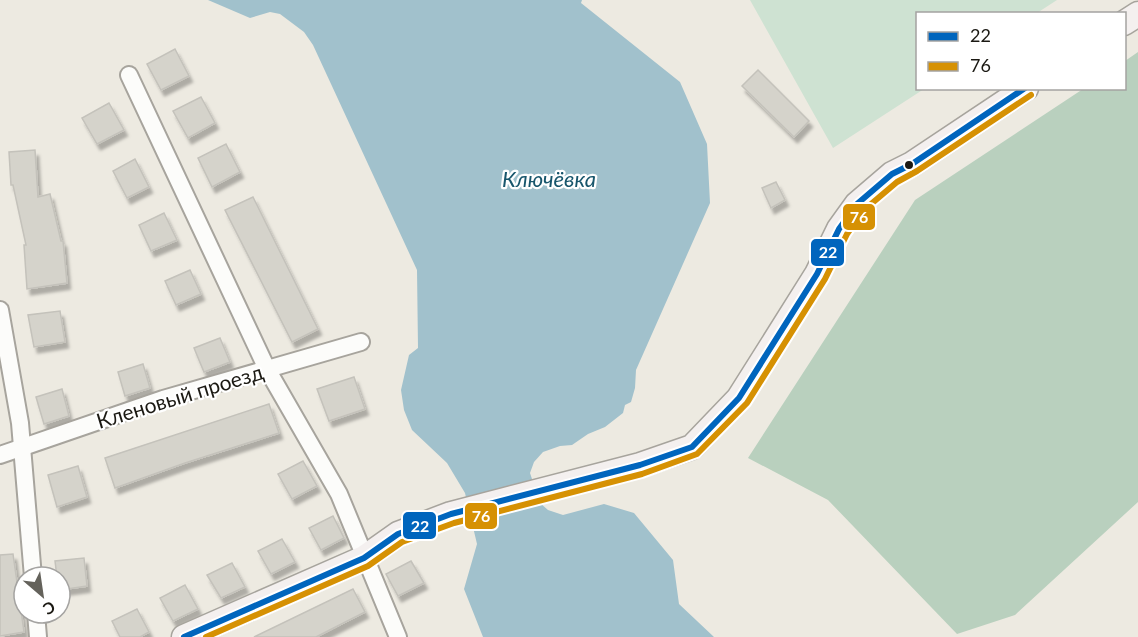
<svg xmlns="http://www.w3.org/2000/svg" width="1138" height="637" font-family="Lato,sans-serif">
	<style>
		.green { fill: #cee2d2 }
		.forest { fill: #b9d0be }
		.water { fill: #a1c1cc }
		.building { fill: #d5d3cb; stroke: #c4c2bb; stroke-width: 1.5; filter: url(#shadow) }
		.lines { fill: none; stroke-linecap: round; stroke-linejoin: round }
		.street-casing { stroke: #a7a49d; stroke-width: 20 }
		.secondary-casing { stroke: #a7a49d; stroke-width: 27 }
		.street { stroke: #fcfcfa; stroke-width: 16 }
		.secondary { stroke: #f4f0ef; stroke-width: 24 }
		.bus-1-casing { stroke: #fff; stroke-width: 10 }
		.bus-2-casing { stroke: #fff; stroke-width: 10 }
		.bus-1 { stroke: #0065bd; stroke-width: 6 }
		.bus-2 { stroke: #d69103; stroke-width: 6 }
		.bus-dot { fill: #1b1913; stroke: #fff; stroke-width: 2 }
		.labels { text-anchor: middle; stroke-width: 4.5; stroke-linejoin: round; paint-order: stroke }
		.street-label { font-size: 21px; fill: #1b1913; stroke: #fff }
		.water-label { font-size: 22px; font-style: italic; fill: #18566c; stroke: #fff }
		.line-badge { stroke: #fff; stroke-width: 2 }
		.badge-label { font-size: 16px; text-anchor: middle; font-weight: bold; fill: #fff }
	</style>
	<defs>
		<filter id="shadow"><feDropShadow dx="3.5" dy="6" stdDeviation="1.5" flood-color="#0004"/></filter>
	</defs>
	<rect width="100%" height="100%" fill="#edeae1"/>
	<path class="green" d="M750,0H1057L1037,13L918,14V88L924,89L833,148Z"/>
	<path class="forest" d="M1138,52V502L1015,615L957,634L828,500L748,458L915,200L1083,89L1124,88L1125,61Z"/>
	<path class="water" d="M208,0H582L581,3L680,82L707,144L710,203L636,370L635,388L631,402L625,405L623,413L605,427L588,434L572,445L560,446L543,452L534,462L530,473L540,503L548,510L563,515L604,504L634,513L673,560L679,604L714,637H483L464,589L477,544L465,493L447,463L412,430L404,410L401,390L409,355L418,348L417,270L313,45L304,32L280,14L270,12L250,18Z"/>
	<g class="building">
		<path d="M175,49L189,76L161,90L147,64Z"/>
		<path d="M758,70L809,121L794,137L742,86Z"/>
		<path d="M201,97L215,123L188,138L173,111Z"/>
		<path d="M109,103L124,130L97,144L82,118Z"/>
		<path d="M226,144L240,172L212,187L198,158Z"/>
		<path d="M35,150L38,197L50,194L61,241H63L67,283L27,289L24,245H26L13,185H11L9,152Z"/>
		<path d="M135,159L149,187L127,198L113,171Z"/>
		<path d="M776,182L785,200L771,208L762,188Z"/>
		<path d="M253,197L318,329L292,342L225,210Z"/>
		<path d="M164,213L177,240L151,251L139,225Z"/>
		<path d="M190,270L201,294L176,305L165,281Z"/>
		<path d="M60,311L65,342L34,347L28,315Z"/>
		<path d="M220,338L230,362L204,372L194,348Z"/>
		<path d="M143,364L150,388L125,396L118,372Z"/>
		<path d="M354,377L365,409L329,421L317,389Z"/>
		<path d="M62,389L69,416L44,424L36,397Z"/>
		<path d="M269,404L279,433L185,463L115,488L105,458Z"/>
		<path d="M303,461L317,486L292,499L278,474Z"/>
		<path d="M78,466L87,497L57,507L48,475Z"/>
		<path d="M333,516L344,538L321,550L309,528Z"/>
		<path d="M282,539L295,562L271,574L258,551Z"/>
		<path d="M13,554L24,632L0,636V555Z"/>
		<path d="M84,558L87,586L60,590V577H57L55,561Z"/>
		<path d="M411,561L424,583L398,596L386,574Z"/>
		<path d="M232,563L245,587L221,598L207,575Z"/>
		<path d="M185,585L198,609L173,621L160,598Z"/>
		<path d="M353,589L365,612L316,637H254Z"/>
		<path d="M137,609L149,632L140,637H120L112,621Z"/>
	</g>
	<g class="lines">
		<g class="street-casing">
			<g id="street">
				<path d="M129,75L267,369L339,494L398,637"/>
				<path d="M0,310L20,423L33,577"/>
				<path d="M0,455L163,399L361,342"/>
				<path d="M36,613L38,637"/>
			</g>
		</g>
		<g class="secondary-casing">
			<g id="secondary">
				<path d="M1124,23L1138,14"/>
				<path d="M184,637L364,558L398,534L451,514L640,465L692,447L739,398L817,274L839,229L857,204L892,174L912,164L1026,88"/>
			</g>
		</g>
		<use href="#street" class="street"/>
		<use href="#secondary" class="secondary"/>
		<g class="bus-1-casing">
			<path id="bus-1" d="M184,637L364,558L398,534L451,514L640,465L692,447L739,398L817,274L839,229L857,204L892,174L912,164L1025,88"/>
		</g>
		<g class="bus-2-casing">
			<path id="bus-2" d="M206,637L368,566L402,542L454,523L642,474L697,454L747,403L825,279L847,234L864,210L897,182L917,171L1031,95"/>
		</g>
		<use href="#bus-1" class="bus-1"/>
		<use href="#bus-2" class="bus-2"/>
	</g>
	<circle class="bus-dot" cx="909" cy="165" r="5"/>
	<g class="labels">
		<g class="street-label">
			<text transform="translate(180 397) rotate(-17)" y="7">Кленовый проезд</text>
		</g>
		<g class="water-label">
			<text x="549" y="187">Ключёвка</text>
		</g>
	</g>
	<g class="line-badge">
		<rect x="842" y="203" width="34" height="28" rx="6" fill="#d69103"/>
		<rect x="810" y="238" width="35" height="29" rx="6" fill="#0065bd"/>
		<rect x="464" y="502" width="34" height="28" rx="6" fill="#d69103"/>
		<rect x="402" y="511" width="35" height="29" rx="6" fill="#0065bd"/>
	</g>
	<g class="badge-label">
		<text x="859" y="223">76</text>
		<text x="828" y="258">22</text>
		<text x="481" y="522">76</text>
		<text x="420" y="532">22</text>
	</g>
	<rect x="916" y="12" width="210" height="78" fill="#ffffff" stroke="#a4a3a1" stroke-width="1.5"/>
	<rect x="928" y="32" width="30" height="9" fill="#0065bd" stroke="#a4a3a1" stroke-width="1.5"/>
	<text x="970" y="42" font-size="18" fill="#1b1913">22</text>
	<rect x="928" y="62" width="30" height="9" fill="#d69103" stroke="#a4a3a1" stroke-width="1.5"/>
	<text x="970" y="72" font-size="18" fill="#1b1913">76</text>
	<g transform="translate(42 595) rotate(151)"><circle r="28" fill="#ffffff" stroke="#a4a3a1" stroke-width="1.5"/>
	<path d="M0-4.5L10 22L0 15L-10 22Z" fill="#64625b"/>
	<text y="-9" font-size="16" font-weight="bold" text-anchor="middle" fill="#1b1913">С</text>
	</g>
</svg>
